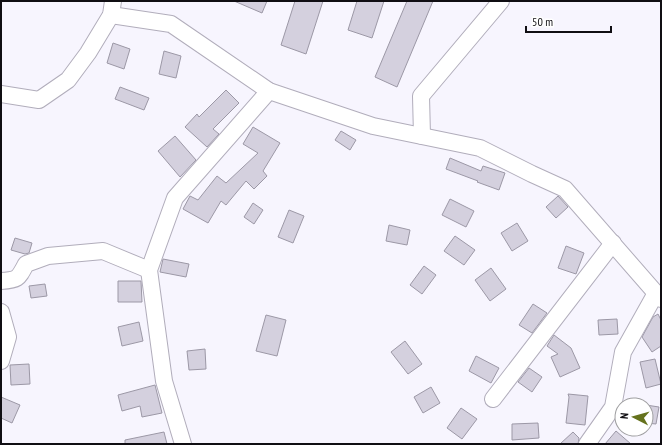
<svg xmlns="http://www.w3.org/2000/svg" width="662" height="445" font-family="'PT Sans Narrow',sans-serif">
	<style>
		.building { fill: #d4d0de; stroke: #9c98a6 }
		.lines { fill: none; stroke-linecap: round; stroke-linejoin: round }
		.minor-casing { stroke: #b1adbb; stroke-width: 18 }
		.minor { stroke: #fff; stroke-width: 16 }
	</style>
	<rect width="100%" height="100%" fill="#f7f5fe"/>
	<g class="building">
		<path d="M234,1H267L262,13Z"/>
		<path d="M295,1H323L306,54L281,45Z"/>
		<path d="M357,1H384L372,38L348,30Z"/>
		<path d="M407,1H433L397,87L375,77Z"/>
		<path d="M113,43L130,49L124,69L107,63Z"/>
		<path d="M164,51L181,56L176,78L159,74Z"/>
		<path d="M120,87L149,98L144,110L115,99Z"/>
		<path d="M226,90L239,103L213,129L219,134L207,147L185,127L197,114L199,117Z"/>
		<path d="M253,127L280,143L263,171L267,176L254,189L246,181L226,205L221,201L208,223L183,209L190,196L198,200L217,176L226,183L258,153L243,144Z"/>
		<path d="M341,131L356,140L350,150L335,140Z"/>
		<path d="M175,136L196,160L180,177L158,151Z"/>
		<path d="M450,158L481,171L483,166L505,173L499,190L477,182L478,181L446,169Z"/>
		<path d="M558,196L568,207L556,218L546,207Z"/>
		<path d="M450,199L474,211L466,227L442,215Z"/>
		<path d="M253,203L263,210L254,224L244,217Z"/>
		<path d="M289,210L304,216L293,243L278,237Z"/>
		<path d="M517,223L528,241L512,251L501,233Z"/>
		<path d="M389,225L410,230L407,245L386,241Z"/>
		<path d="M455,236L475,250L464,265L444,251Z"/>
		<path d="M15,238L32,243L29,253L25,254L11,250Z"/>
		<path d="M566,246L584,253L576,274L558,268Z"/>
		<path d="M163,259L189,264L186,277L160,272Z"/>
		<path d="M424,266L436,275L422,294L410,285Z"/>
		<path d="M491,268L506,289L490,301L475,280Z"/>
		<path d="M118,281H141L142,302H118Z"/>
		<path d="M45,284L47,296L31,298L29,286Z"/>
		<path d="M533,304L547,313L532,333L519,325Z"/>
		<path d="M658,314L661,320V346L652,352L642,337L653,317Z"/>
		<path d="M266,315L286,320L277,356L256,351Z"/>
		<path d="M617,319L618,334L599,335L598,320Z"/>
		<path d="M139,322L143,341L122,346L118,327Z"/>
		<path d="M554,335L571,348L580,368L560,377L551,357L558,354L547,346Z"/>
		<path d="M405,341L422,364L408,374L391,352Z"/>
		<path d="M205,349L206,369L189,370L187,351Z"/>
		<path d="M476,356L499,368L491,383L469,371Z"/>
		<path d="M655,359L661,384L646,388L640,362Z"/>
		<path d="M29,364L30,384L11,385L10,365Z"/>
		<path d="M529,368L542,377L532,392L518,382Z"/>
		<path d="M155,385L162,413L142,417L140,406L122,411L118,395Z"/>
		<path d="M431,387L440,403L423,413L414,397Z"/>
		<path d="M568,394L588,396L585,425L566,423L569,397Z"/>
		<path d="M1,397L20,405L12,423L1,418Z"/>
		<path d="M646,405L659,407L656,424L646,423Z"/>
		<path d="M461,408L477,419L462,439L447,428Z"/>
		<path d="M538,423L539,438L512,440V424Z"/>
		<path d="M616,431L631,444H605Z"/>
		<path d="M164,432L167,444H125V440Z"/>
		<path d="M573,432L579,438L578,444H560Z"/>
	</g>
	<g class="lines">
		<g class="minor-casing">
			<g id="minor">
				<path d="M111,15L171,24L269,91L373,126L480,148L532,174L565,189L661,299"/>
				<path d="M1,94L39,100L68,80L88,53L111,15L113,1"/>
				<path d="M422,136L421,96L501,1"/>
				<path d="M1,281C18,280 18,279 26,264L48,256L103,251L149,270"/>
				<path d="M1,312L8,337L1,361"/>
				<path d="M493,399L613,243"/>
				<path d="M183,444L164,381L149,270L175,198L269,91"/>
				<path d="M587,444L613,407L623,352L656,293"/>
			</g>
		</g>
		<use href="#minor" class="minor"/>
	</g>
	<rect width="662" height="445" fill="none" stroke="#100e13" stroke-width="4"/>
	<g transform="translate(634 417) rotate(276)"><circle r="19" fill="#ffffff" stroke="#9f9fa1"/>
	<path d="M0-3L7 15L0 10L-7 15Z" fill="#65721d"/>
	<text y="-6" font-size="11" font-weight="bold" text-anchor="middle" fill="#100e13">N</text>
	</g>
	<path d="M526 26v6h85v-6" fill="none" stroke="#100e13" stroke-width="2"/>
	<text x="532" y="26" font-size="12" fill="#100e13" stroke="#ffffff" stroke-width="3" paint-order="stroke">50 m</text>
</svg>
